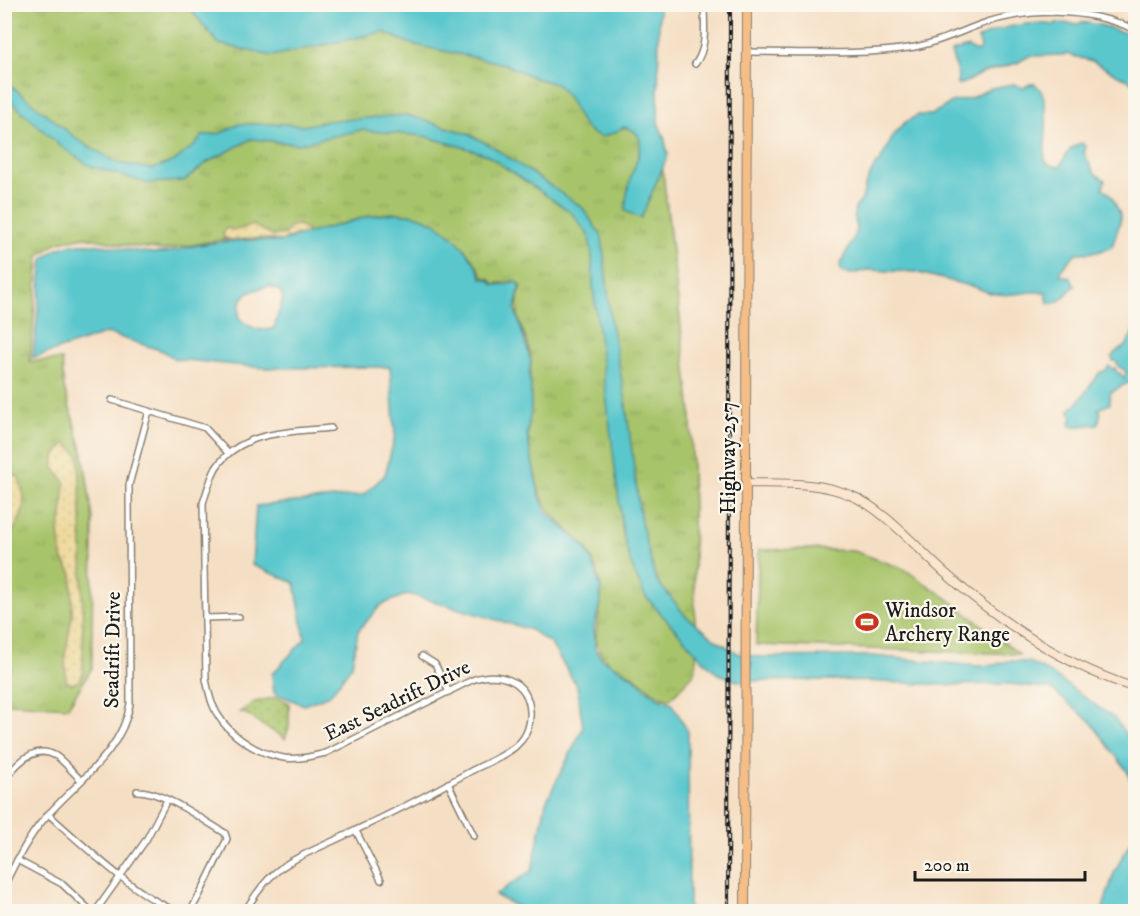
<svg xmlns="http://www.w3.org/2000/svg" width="1140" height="916" font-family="'IM FELL DW Pica',serif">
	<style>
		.grass { fill: url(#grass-tufts); stroke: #627044; stroke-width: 1.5 }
		.sand { fill: url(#sand-dots); stroke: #857b5d; stroke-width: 1.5 }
		.park { fill: url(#park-dots); stroke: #627044; stroke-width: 1.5 }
		.garden { fill: #a8c46b; stroke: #627044; stroke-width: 1.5 }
		.water { fill: #5ac7cd; stroke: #3b7274; stroke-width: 1.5; fill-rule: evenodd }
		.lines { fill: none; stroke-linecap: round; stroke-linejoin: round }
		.street-casing { stroke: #887e70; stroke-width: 8 }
		.secondary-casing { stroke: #887e70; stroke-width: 10 }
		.primary-casing { stroke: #887e70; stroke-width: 10 }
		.street { stroke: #fff; stroke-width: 5 }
		.secondary { stroke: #fbe5cf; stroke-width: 8 }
		.primary { stroke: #f6be87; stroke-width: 8 }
		.rail-casing { stroke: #1c1c1c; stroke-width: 4 }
		.rail { stroke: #fbf7ec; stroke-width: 1.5; stroke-dasharray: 4.5; stroke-linecap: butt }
		.labels { text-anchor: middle; stroke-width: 4.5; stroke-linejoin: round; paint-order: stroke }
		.street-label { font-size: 21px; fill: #1c1c1c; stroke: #fbf7ec }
		.poi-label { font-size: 21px; fill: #1c1c1c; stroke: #fbf7ec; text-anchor: start }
	</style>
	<defs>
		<pattern id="grass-tufts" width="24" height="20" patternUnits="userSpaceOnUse" patternTransform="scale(1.5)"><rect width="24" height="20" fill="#a8c46b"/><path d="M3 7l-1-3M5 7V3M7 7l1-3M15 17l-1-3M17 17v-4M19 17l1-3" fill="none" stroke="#90a85c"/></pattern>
		<pattern id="sand-dots" width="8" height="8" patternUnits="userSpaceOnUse" patternTransform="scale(1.5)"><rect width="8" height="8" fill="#eeda9e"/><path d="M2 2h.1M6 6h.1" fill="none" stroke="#ccba88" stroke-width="1.8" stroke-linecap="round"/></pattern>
		<pattern id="park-dots" width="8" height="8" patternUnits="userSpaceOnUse" patternTransform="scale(1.5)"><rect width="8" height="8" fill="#a8c46b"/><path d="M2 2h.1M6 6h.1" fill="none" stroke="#90a85c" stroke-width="1.8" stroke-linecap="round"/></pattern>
	</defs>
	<rect width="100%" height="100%" fill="#fbf7ec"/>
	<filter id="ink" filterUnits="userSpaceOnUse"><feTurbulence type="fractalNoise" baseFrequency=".0167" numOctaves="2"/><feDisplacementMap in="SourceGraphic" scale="12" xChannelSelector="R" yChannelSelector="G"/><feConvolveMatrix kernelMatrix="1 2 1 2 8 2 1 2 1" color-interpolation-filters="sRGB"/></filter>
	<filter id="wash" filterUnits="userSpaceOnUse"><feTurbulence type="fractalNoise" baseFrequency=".008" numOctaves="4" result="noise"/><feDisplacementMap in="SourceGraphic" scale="24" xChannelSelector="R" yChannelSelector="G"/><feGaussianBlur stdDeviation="1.35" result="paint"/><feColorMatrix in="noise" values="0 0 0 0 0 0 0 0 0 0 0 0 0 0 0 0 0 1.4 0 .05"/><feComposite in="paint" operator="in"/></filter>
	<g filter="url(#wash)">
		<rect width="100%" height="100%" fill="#f5dfc4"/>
		<path class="grass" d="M5,5H200L383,21L576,76L659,139L691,412L696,666L693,675L670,699C653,696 646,684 632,675C624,670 611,666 605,659C589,642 599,622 601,602C602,588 598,571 592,558C579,533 551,522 541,495C536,484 528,444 528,432C529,413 532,398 530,378C529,372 532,366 531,360C527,327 510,323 521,285L515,281L494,284L490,279L483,277C477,262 466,252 455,241C414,198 376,214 327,228C316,231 306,236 295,237L285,242H270L254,239L220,240L164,250L124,245L85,237L58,242L39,256L30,361L62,360L64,388L83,453L93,519L92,668L68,707L10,703L5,708Z"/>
		<g class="sand">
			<path d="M253,225L273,236L285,234L290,226L299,225L307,230L304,236L297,234L282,241L259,238L233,240L224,238L223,235L226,228L236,230Z"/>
			<path d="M66,443L79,456L82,548L83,673L79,681L72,684L66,682L65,655L72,616V574L62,558L59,531L62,516L65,482L53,467L56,454Z"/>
			<path d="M15,475L19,477C20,485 24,491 24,500C25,517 12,531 5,544V482Z"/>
		</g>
		<path class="park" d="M277,697L289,703V727L285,739C278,732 270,731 262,725C254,720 251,714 240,712L255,702Z"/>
		<path class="garden" d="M810,549L854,551L904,569L948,599L1019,654L756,645L759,550Z"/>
		<g class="water">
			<path d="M181,5H659L658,122L664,137L668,155L641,218L625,211C626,199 628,185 632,173C639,156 650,132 623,127L616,132L602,137L593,134L583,125L567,96L556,84L534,78L505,64L411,44L383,32L272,56L219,44L190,9Z"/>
			<path d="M1081,22L1100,25L1135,36V84L1092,61L1066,54L1064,55L1029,56L1017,63L982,73L966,82L957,85L958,76L951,52L968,47L974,51H979L981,46L978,39C999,26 1031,21 1054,25L1056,23L1078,24Z"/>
			<path d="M5,81L81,142L118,163L153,169L174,161L196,144L202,136L221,133L239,124H288L303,126L327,121L407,115L469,134L493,147L583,208L602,237L611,323L625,397L641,522L656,580L686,616L716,640L739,654L760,657L872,656L977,666L994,665L1008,661L1029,662L1050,673L1114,718L1135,747V792L1127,771L1091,722L1051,689L1010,684L948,685L839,680L737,681L717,673L703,660L645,596L631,564L623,534L593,287L592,255L589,236L572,213L487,155L466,148L423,136L361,130L298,144L251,139L208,162L184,181L146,183L90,166L60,146L5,96Z"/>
			<path d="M1014,84L1023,88L1030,84H1035C1054,99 1043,140 1045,161L1050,165L1060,167C1065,157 1069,146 1082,143L1086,147L1084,153L1094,173L1105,180L1103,188L1111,195L1120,214V223L1112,247L1098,252L1076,253L1061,270L1060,275L1070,277L1075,286C1067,292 1059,306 1048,303L1046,292C1022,290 1001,301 978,288L915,272L867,270L852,274L841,272L840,264L853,240L857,229L854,215L855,208L862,200L865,186L875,165L879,163L894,135L904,123L918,115H931L952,102L971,98L991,88Z"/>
			<path d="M396,213C402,214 409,214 415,215C443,222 472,251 482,278L489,280L494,285L510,284L515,281L520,285L515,309L531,361L529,376L531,388V410L527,435L539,494L547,513L582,544L592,560L601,590L600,603L594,627L595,649L602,659L635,678L644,687L659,698L672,703L688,732L689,911H525L495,895L532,870L546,802L583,728L577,686L551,644L531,630L408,594L381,605L358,631L352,665L330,695L304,705L274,693L272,674L305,639L295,583L252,565L256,506L363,495L385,475L395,436L390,367L266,368L175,359L163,351L107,333L33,358L43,260C74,227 123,255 162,253C174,252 187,247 199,245C216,242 233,241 250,240C267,239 278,246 295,237L370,216ZM269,286L280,291L283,298L274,328C261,333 248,327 239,318C237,294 249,291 269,286Z"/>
			<path d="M1135,327V381L1131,384L1127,383L1110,393V404L1098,409L1101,412L1098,424L1071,427L1070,422L1073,417L1069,411L1071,408L1077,404L1100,372L1105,371L1109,366L1112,369L1115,368L1117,373H1120L1124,379L1126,371L1119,367L1116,361H1113L1112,358L1114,353L1126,346Z"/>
			<path d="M1135,832V911H1102L1114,873Z"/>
		</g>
	</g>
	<g filter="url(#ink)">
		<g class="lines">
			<g class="street-casing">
				<g id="street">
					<path d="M747,52C803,52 860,56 915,47C936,43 956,34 976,26C1027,7 1085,7 1136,30"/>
					<path d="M695,64C708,48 704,24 704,4"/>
					<path d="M112,400L205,428L228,453"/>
					<path d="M205,618L239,617"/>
					<path d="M422,656L435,664L449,692"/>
					<path d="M4,781C15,765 34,743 56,756C65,762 73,773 81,780"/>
					<path d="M448,783L474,836"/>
					<path d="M137,791C161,790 203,820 225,833L227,839L200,894L190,912"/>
					<path d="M48,814C82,844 138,898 179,912"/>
					<path d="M356,831L381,880"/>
					<path d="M17,860L62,884L92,912"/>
					<path d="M4,886C16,862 28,837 45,818C76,782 122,753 130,704L129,485L149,411"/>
					<path d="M95,912L146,840L167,800"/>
					<path d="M244,912C258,891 268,875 290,862C311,850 335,841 356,830C395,812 433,792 471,771C484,764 508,755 518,744C527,736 531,723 530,711C528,679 498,671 472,680L326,753C312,756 298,760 284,758C254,753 223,732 212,703C209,695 208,687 206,680L203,503C207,491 210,479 216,468C240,430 292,432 331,428"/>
				</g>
			</g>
			<g class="secondary-casing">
				<path id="secondary" d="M746,483C781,484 817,481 850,495C883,508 918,549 945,573C1001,623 1063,665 1136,688"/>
			</g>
			<g class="primary-casing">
				<path id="primary" d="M745,912L747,4"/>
			</g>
			<use href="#street" class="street"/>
			<use href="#secondary" class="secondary"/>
			<use href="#primary" class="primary"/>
			<g class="rail-casing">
				<path id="rail" d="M728,912L730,4"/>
			</g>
			<use href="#rail" class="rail"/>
		</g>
	</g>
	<defs>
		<g id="stadium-bare" transform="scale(1.8)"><path d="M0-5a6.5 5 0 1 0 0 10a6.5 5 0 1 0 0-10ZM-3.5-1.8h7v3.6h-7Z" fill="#c8321e" stroke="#fbf7ec" stroke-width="2.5" paint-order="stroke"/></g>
	</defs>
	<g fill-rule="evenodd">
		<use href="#stadium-bare" x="867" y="622"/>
	</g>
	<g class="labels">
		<g class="street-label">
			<text transform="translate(728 458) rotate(-90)" y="7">Highway 257</text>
			<text transform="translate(112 650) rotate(-89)" y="7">Seadrift Drive</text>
			<text transform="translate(397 700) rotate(-26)" y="7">East Seadrift Drive</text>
		</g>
		<g class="poi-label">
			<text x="885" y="617">Windsor<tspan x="885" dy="24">Archery Range</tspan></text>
		</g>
	</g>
	<rect width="1140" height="916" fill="none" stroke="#fbf7ec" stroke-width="24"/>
	<path d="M915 871v9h170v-9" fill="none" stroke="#1c1c1c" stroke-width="3"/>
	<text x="924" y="871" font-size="18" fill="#1c1c1c" stroke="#fbf7ec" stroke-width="4.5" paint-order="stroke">200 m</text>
</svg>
